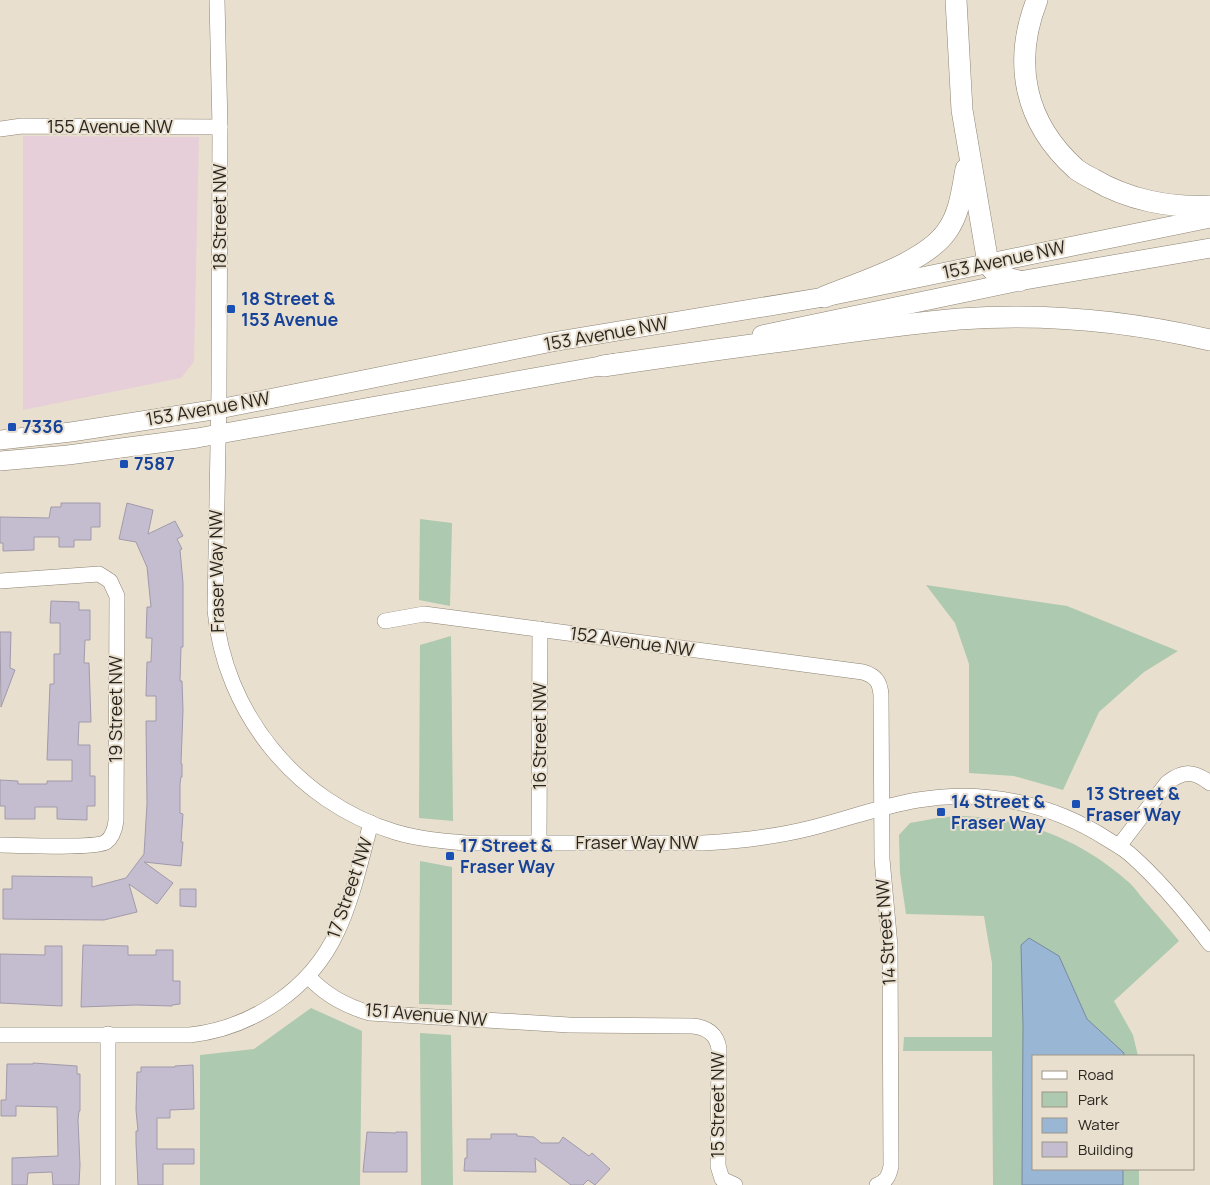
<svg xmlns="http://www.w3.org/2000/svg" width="1210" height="1185" font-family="Manrope,sans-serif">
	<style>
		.commercial { fill: #e7cfd9 }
		.green { fill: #adc9af }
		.water { fill: #9ab6d5; stroke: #788a9e }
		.building { fill: #c4bdcf; stroke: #a09aab }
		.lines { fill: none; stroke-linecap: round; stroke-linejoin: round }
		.minor-casing { stroke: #8c8373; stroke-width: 16 }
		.major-casing { stroke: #8c8373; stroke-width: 20 }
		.highway-casing { stroke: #8c8373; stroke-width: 22 }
		.minor { stroke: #fff; stroke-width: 15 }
		.major { stroke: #fff; stroke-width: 19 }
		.highway { stroke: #fff; stroke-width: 21 }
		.transit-dot { fill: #1a4fb4; stroke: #e9dfce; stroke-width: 2 }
		.labels { text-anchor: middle; stroke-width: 4; stroke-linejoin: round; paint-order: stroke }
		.street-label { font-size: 18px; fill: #29251f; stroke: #e9dfce }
		.transit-label { font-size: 18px; font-weight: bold; fill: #164399; stroke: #e9dfce; text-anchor: start }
	</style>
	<rect width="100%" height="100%" fill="#e9dfce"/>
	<path class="commercial" d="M23,136L199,137L194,362L181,378L23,410Z"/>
	<g class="green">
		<path d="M420,519L452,523L450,606L419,600Z"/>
		<path d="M926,585L1067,606L1178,651L1144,672L1099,712L1063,790L1014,776L969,773V664L955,623Z"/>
		<path d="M451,636L453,821L419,818L420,645Z"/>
		<path d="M964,816C1026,819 1079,839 1126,880C1133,885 1138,893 1144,900C1156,914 1168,927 1179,941L1114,1001L1133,1035L1138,1056H1034V1169H1139V1185H993L992,1051H903L904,1037H992V963L984,916L906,914L900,873L899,835L910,823L943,817Z"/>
		<path d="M420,861L452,867V1005L419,1004Z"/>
		<path d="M311,1008L362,1031L360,1185H200V1055L254,1049Z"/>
		<path d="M420,1033L451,1035L453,1185H421Z"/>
	</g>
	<path class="water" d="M1029,938L1059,956L1087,1019L1124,1053V1056H1034V1169H1123V1185H1022L1023,1026L1021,945Z"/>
	<g class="building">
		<path d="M61,503H100V527H91V540H74V547H59V537H34V550L3,551V543H0V517L49,518L51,507H61Z"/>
		<path d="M127,503L153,510L148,534L175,521L183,536L177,539L182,549L180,550L183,583V647H181L180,681H182L183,710L181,764H182V777H181L180,784V813L183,814L181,842H183L181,866L144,862L173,883L157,904L129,884L137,912L104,920L3,919V889H12V876L92,877V887L126,878L144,854L147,804L146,721H156V696H146L147,662H151L152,638H146L147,607H151L147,567L136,542L119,539Z"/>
		<path d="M51,601L79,602V610H90V640H85L84,663H89L91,722H79L78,745H90V776H95V806H87V820L57,819V807H35V819H5V806H0V780L18,781V784H47V781H72V760H47L50,684H54V654H60V623H50Z"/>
		<path d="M0,632H11L10,668L15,670L1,707Z"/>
		<path d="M180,889H196V907L180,906Z"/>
		<path d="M83,945L128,946V955H156V950H173V981H180V1004L172,1005V1006L136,1005L81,1007Z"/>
		<path d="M45,946H62V1006L0,1003V954L45,955Z"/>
		<path d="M33,1063L77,1066V1074H80V1111H79L78,1120L80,1165L79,1185H53L52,1172L28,1173L27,1185H12V1158L58,1156L57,1107L16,1106V1116H1V1100H6L7,1064H33Z"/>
		<path d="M193,1065L194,1109L170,1110V1118H157V1149H194V1164H163V1185H138L136,1143V1131H138L136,1110L137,1072H141V1067H175V1066Z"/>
		<path d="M367,1132L396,1133V1132H407V1172H363Z"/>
		<path d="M491,1134H517V1136L534,1137L541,1143H559L563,1137L589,1156L592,1153L610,1169L595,1185L588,1180L583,1185H571L535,1158L536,1172L464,1171L465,1158H467V1139H491Z"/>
	</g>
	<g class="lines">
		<g class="minor-casing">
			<g id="minor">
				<path d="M217,0L220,127L219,390L215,610C224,712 296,802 395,832C418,839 442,841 466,843H703C740,841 775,837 811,828C847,819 882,806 918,800C984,789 1051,803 1107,839C1115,844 1125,849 1132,856C1159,880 1188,915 1210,944"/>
				<path d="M0,129L22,126L220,127"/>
				<path d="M0,581L99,574L110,581L117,596L116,821C115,828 113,837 106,842C95,849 18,845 0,845"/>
				<path d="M385,621L424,614L863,672C876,676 880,682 881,695L882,859L890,946L891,1166C889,1176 886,1182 877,1185"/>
				<path d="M539,843L540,629"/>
				<path d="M1119,846L1167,783C1184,770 1194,771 1210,783"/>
				<path d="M308,976C325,995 345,1006 370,1013L569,1025L692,1026C707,1027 717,1034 719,1049L718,1166L722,1179L735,1185"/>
				<path d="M108,1034V1185"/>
				<path d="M0,1035H190C252,1028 311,989 337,932C353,898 361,859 371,823"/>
			</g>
		</g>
		<g class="major-casing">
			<g id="major">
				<path d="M762,335L1019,281L1210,248"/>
				<path d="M0,440L71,432L219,409L552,342L824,297L1210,218"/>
				<path d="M0,461L68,455L197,438L617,363"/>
			</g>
		</g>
		<g class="highway-casing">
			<g id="highway">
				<path d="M956,0L962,110L988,263C995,276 1006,278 1019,281"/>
				<path d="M1037,0C1012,64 1025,123 1076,169C1081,173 1087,176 1093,179C1128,200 1170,208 1210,206"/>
				<path d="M824,297C860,282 925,263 947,231C960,213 962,190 966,169"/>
				<path d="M603,366C665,357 727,348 790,340C846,332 902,324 959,319C1042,313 1129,321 1210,340"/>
			</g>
		</g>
		<use href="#minor" class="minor"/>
		<use href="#major" class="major"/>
		<use href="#highway" class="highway"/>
	</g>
	<g class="transit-dot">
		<rect x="226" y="304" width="10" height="10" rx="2.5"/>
		<rect x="7" y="422" width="10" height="10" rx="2.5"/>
		<rect x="119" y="459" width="10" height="10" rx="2.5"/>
		<rect x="1071" y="799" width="10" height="10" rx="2.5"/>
		<rect x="936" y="807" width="10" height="10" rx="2.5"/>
		<rect x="445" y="851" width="10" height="10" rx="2.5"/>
	</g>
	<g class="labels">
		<g class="street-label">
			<text x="110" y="133">155 Avenue NW</text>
			<text transform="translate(220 217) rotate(-90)" y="6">18 Street NW</text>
			<text transform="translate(1004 260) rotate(-12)" y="6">153 Avenue NW</text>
			<text transform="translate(606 334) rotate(-10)" y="6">153 Avenue NW</text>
			<text transform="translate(208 409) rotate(-10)" y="6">153 Avenue NW</text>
			<text transform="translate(217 571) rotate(-91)" y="6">Fraser Way NW</text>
			<text transform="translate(632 642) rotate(8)" y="6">152 Avenue NW</text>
			<text transform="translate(116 709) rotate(-90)" y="6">19 Street NW</text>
			<text transform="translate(540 736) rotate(-90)" y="6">16 Street NW</text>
			<text x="637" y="849">Fraser Way NW</text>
			<text transform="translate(350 888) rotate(-71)" y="6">17 Street NW</text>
			<text transform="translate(886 932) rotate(-94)" y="6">14 Street NW</text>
			<text transform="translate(426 1015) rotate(5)" y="6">151 Avenue NW</text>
			<text transform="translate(718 1105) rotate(-90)" y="6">15 Street NW</text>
		</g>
		<g class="transit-label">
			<text x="241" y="305">18 Street &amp;<tspan x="241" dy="21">153 Avenue</tspan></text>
			<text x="22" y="433">7336</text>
			<text x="134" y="470">7587</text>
			<text x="1086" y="800">13 Street &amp;<tspan x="1086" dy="21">Fraser Way</tspan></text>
			<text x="951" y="808">14 Street &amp;<tspan x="951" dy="21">Fraser Way</tspan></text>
			<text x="460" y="852">17 Street &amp;<tspan x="460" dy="21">Fraser Way</tspan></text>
		</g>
	</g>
	<rect x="1032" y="1055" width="162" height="115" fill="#e9dfce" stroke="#9c9588"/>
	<rect x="1042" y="1071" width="25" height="8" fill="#ffffff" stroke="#9c9588"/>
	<text x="1078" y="1080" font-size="15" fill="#29251f">Road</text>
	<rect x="1042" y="1092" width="25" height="15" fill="#adc9af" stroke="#9c9588"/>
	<text x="1078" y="1105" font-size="15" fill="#29251f">Park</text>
	<rect x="1042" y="1118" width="25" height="15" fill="#9ab6d5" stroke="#9c9588"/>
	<text x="1078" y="1130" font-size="15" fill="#29251f">Water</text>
	<rect x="1042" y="1142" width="25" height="15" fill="#c4bdcf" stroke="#9c9588"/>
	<text x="1078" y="1155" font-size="15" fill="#29251f">Building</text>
</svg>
